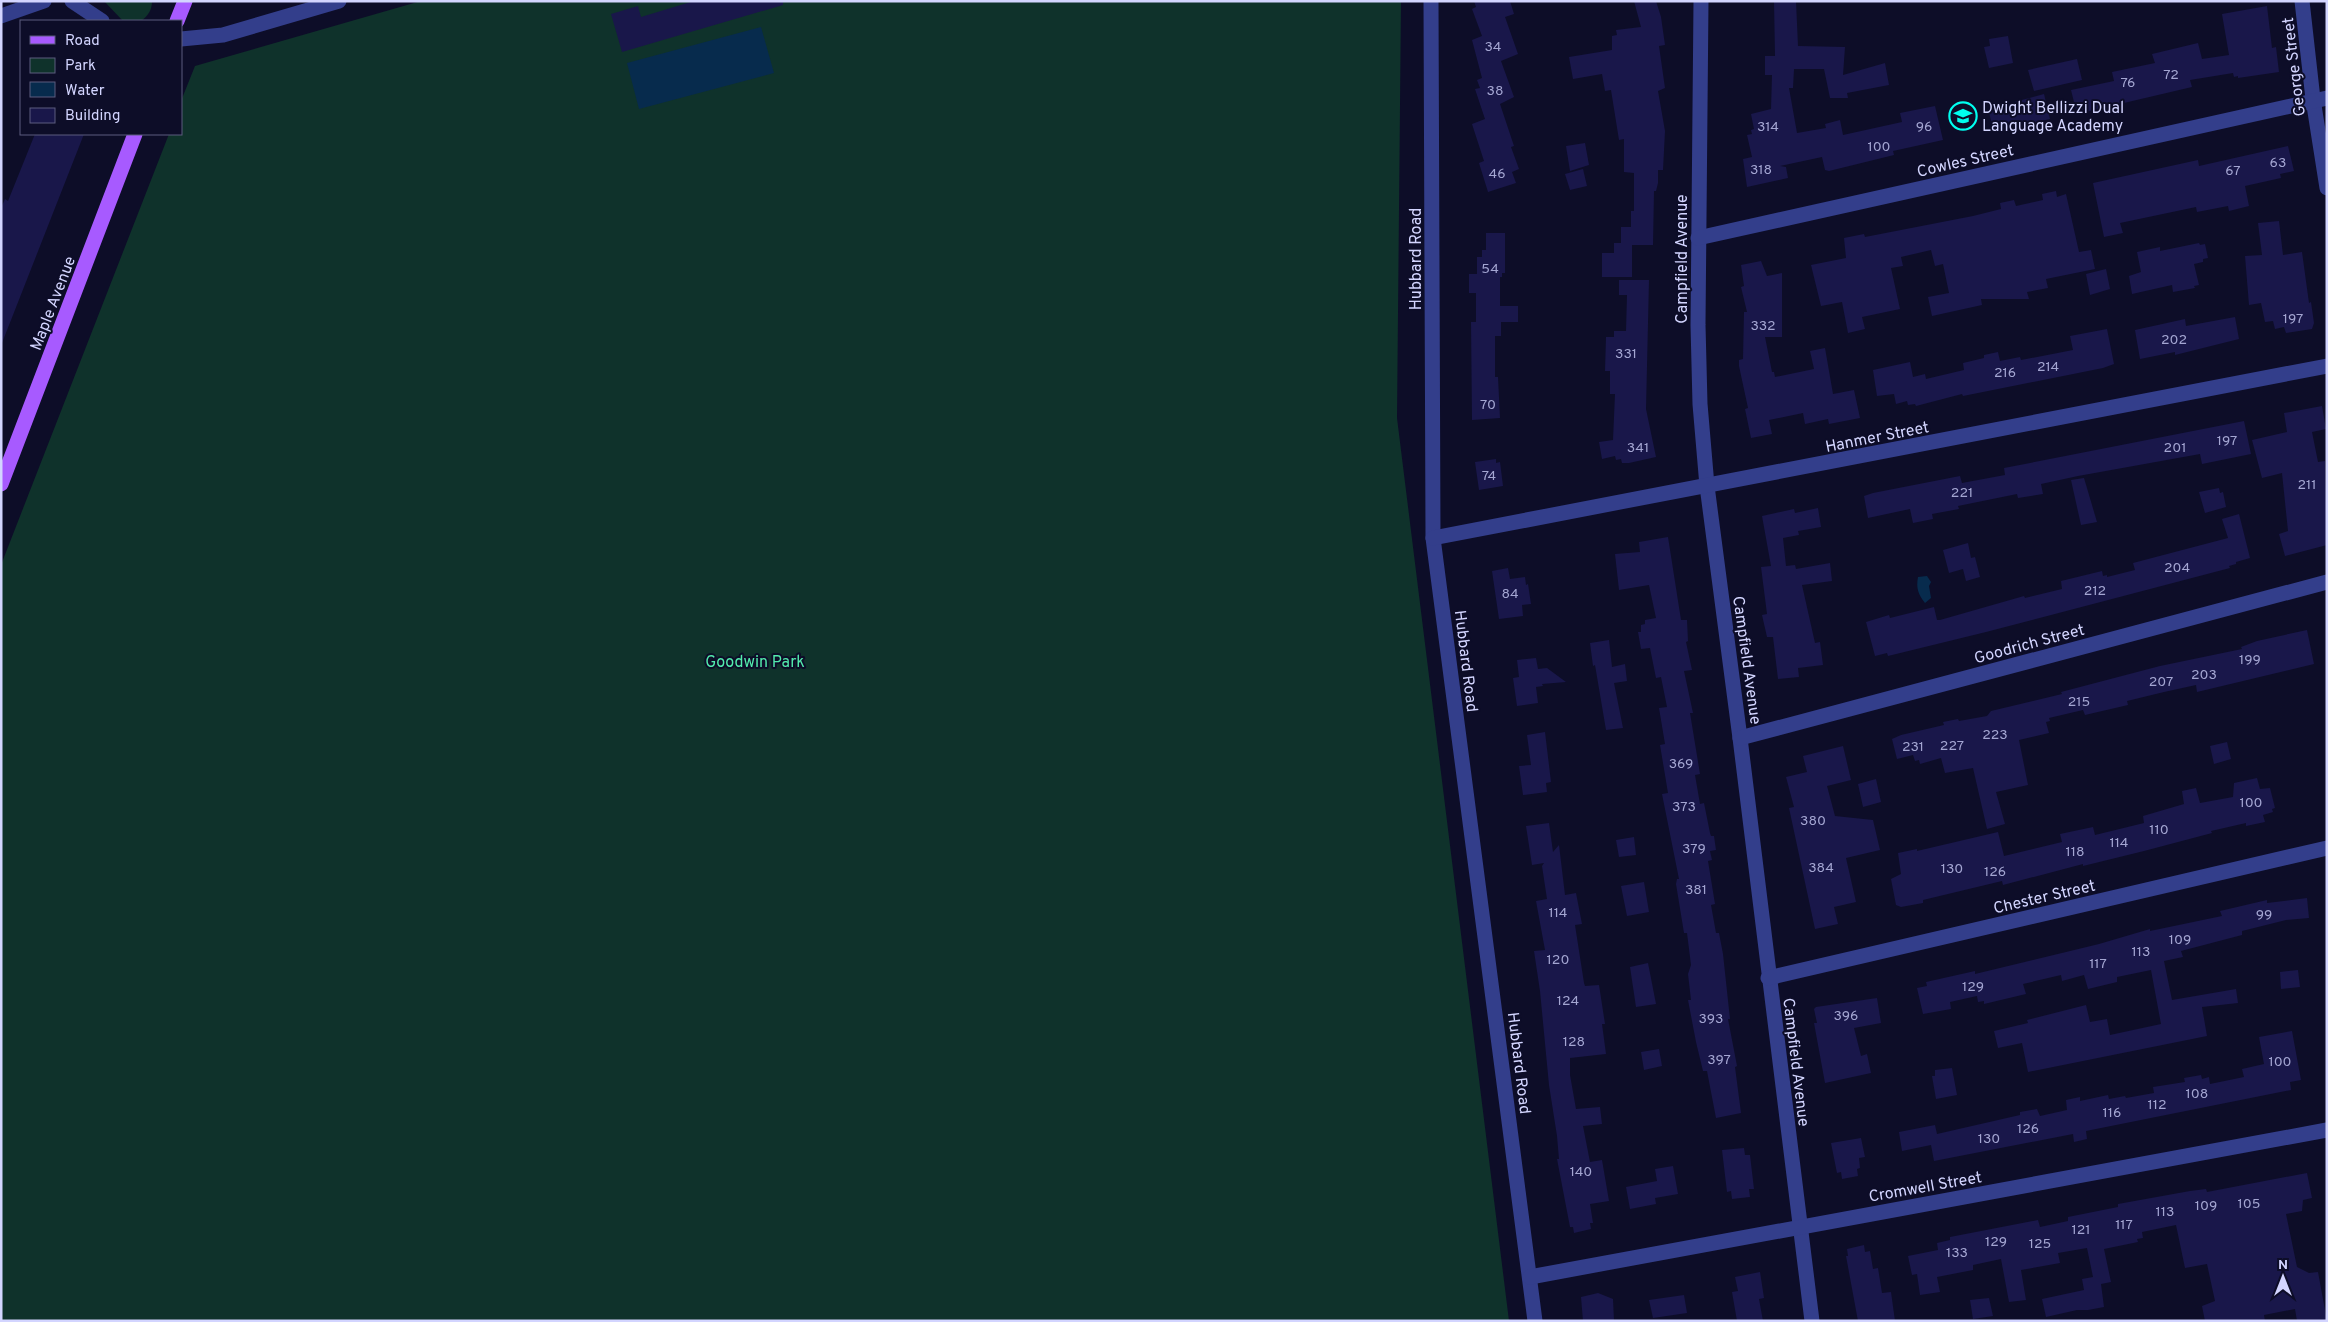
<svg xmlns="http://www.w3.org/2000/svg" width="2328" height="1322" font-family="Overpass,sans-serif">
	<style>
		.green { fill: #0f322b }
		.water { fill: #072b4d }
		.building { fill: #19174a }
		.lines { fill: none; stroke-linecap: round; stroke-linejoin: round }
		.minor { stroke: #333e8b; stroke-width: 15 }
		.major { stroke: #a75aff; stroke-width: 15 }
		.labels { text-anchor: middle; stroke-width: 4; stroke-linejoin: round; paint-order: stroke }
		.number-label { font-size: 14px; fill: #a4a6d2 }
		.street-label { font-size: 16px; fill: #d3d5ff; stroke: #0d0d28 }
		.poi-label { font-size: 16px; fill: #d3d5ff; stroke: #0d0d28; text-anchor: start }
		.park-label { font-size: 16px; fill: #53ecad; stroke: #0d0d28 }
	</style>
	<rect width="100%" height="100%" fill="#0d0d28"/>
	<g class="green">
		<path d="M104,1H152C152,10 148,16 141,21H123Z"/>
		<path d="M421,1H1401L1397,418L1509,1321H1V565L169,134H181V101L195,66Z"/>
	</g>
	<g class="water">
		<path d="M761,27L774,73L639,109L627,63Z"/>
		<path d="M1927,576L1931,582L1929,586L1931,598L1925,603C1918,594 1916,588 1918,577Z"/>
	</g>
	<g class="building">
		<path d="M694,1H783V5L622,52L611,14L638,6L641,17Z"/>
		<path d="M1474,1H1510L1514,14L1505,17L1518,54L1501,61L1514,97L1500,104L1514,146L1511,147L1519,169L1512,172L1516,183L1488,192L1479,163L1484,161L1472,124L1485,119L1475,89L1480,88L1477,80L1482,78L1472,40L1482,36L1472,9L1476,7Z"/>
		<path d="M1634,1H1656L1661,17L1665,45L1659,46L1665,88L1658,91L1665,131L1663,170H1658V183L1656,191H1654L1653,245H1632V277H1602V253H1614V243H1621V227H1631V211H1634V173L1624,172V139L1619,140L1611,90L1605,91L1602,74L1573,79L1569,57L1612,50V36L1617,35L1616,30L1641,27Z"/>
		<path d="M1774,1H1796L1798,46L1845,47L1843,75L1885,63L1889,85L1847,93L1848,98H1830L1824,69H1794L1793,88H1789L1797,133L1826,128L1825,124L1840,120L1843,135L1902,122L1900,113L1935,106L1943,140L1893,151L1894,155L1829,171L1825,170L1822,157L1780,166L1786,167L1788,178L1747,187L1743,159L1752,157L1747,135L1752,134L1751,130L1754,129L1751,114L1771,109L1772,75H1765V56H1775Z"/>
		<path d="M2267,6L2272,48L2276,47L2279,72L2238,78V76L2234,77L2233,73L2190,80L2192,87L2077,114L2071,90L2114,81L2112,72L2155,63L2152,54L2198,43L2202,59L2229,55L2222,14Z"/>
		<path d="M2008,36L2013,63L1989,68L1984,47L1990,46L1989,39Z"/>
		<path d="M2077,59L2082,80L2034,91L2028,70Z"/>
		<path d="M2044,94L2050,119L1994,132L1988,109Z"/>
		<path d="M35,134H84L2,343L1,208L5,199L8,201Z"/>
		<path d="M1585,143L1589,165L1570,171L1566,146Z"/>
		<path d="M2288,146L2294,171L2280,174L2281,178L2245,186L2249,206L2229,211L2228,206L2197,212L2196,207L2120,223L2123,233L2104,237L2093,183L2198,160L2199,166Z"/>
		<path d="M1583,169L1587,186L1570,190L1565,174Z"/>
		<path d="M2056,191L2057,197L2066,194L2079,252L2091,250L2095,269L2046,279L2048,288L2027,292L2029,299H1981L1982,305L1932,316L1928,297L1949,293L1943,264L1935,266L1931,250L1901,257L1903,266L1891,268L1900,309L1862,317L1865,329L1848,333L1842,302L1821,306L1811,265L1846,258L1844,238L1864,234L1865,237L1973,216L2001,209L2000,203L2014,200L2016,206L2043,200L2042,194Z"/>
		<path d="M2279,221L2283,255L2302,252L2309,303L2311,302L2314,323L2312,329L2286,333L2284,327L2275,329L2273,321L2265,322L2261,303L2249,305L2245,256L2262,255L2258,223Z"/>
		<path d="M1486,233H1505V273H1502V277H1500V306H1518V322H1501V336H1495V377H1498L1500,418L1472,420L1471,322H1476V293H1469V274H1477V257H1482V250H1486Z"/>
		<path d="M2199,243L2200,245L2205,244L2208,258L2203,259V262L2194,264L2199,285L2194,286L2195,288L2173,292L2172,285L2132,294L2129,276L2141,272L2137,252L2160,247V251Z"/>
		<path d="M1761,261L1767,276L1782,273V337H1765L1772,372H1774L1775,377L1814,369L1810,351L1825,348L1833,394L1854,390L1860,418L1829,424L1828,419L1805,424L1803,413L1769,420L1772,434L1751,438L1745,409L1748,408L1739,366V360L1743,359L1744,312H1747L1741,287L1744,286L1741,265Z"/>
		<path d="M2106,269L2110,289L2090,295L2086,274Z"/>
		<path d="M1619,280H1649L1646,409L1656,457L1629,463H1622L1621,459L1616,460L1615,456L1602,459L1599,442L1613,440L1615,394H1610V371H1605L1606,337H1614V331H1626L1627,295H1619Z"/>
		<path d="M2235,317L2239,339L2175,355V352L2140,359L2135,330L2185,319L2186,326Z"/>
		<path d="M2107,329L2114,364L2103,368L1963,396L1962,394L1916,406L1915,404L1908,405L1907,401L1896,404L1894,394L1877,396L1873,370L1910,362L1913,377L1925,374L1926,379L1964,370L1963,363L1984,358V355L1998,352L2000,361L2020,357L2021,360L2073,350L2070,336Z"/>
		<path d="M2322,406L2326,429L2312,432L2318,462L2325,461L2327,545L2285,556L2279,534L2288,531L2282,473L2262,478L2252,440L2287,432L2284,413Z"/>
		<path d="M2244,421L2251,454L2202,464L2200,454L2078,476L2041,484L2043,494L2018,498L2017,494L1958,506L1959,509L1932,514L1933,519L1913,523L1910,509L1868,518L1864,496L1873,493L1960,476L1962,483L2005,475L2004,468Z"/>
		<path d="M1496,459V463L1500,462L1503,486L1479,490L1475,462Z"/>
		<path d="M2084,478L2097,522L2081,525L2071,480Z"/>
		<path d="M2219,488L2220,493L2223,492L2226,507L2205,513L2199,492Z"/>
		<path d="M1818,508L1821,527L1798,531L1799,535L1783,538L1786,566L1795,565L1796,569L1830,563L1832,581L1802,585L1815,643L1820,642L1823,665L1798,668L1799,677L1778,679L1773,637H1767L1762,615L1767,614L1761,567L1771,566L1762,516L1794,509L1795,513Z"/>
		<path d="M2239,514L2250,558L2236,562V564L2229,566L2230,568L1986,632L1888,656L1887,653L1875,656L1866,622L1889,615L1890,618L1934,607L1937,620H1940L2024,596L2025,598L2062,589L2061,581L2102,571L2103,576L2107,575V577L2135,570L2133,563L2228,538L2222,519Z"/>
		<path d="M1668,537L1681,620H1687L1688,641L1686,642L1692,670L1684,671L1693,713H1690L1700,774L1695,775L1700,804L1704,803L1710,833L1711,836H1714L1716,850L1710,851L1712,860L1708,861L1715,904L1711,905L1716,933H1719L1723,954L1730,1019H1728L1737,1066L1735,1067L1741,1113L1716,1118L1707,1071H1703L1696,1042L1688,1000H1691L1688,974L1691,965L1687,933H1684L1676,884L1677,879H1679L1662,794L1668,793L1660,745L1665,744L1659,708L1667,707L1661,677L1656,678L1650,648L1641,649L1638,632H1641V625L1645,624V620L1656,618L1649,585L1619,590L1615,554L1640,552L1639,542Z"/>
		<path d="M1968,543L1971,558L1975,557L1980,577L1966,581L1963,569L1949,573L1943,550Z"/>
		<path d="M1508,568L1510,579L1525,577L1526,585L1528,584L1531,604L1522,605L1523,616L1499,619L1492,571Z"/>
		<path d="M2307,630L2314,664L2197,692L2196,685L2164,692L2127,701L2128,705L2085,715L2083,710L2049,718L2050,721L2046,722L2049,733L2019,740L2028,785L1996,792L2005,824L1987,829L1973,768L1945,773L1941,758L1920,764L1919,760L1915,761L1913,755L1897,759L1892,739L1901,735L1944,725L1943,722L1958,719L1959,721L1987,716L1991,711L2062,694L2061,692L2160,666L2242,649L2241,647L2257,641Z"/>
		<path d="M1609,640L1612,667L1625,664L1627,681L1614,683L1623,728L1606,730L1595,665L1593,666L1590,643Z"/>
		<path d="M1536,658L1538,669L1547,668L1566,682L1542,684L1543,686L1536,687L1538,703L1517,706L1513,678L1519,677L1517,660Z"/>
		<path d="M1545,732L1551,782L1546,783L1547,792L1523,795L1519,766L1531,765L1527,735Z"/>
		<path d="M2227,742L2231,759L2214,764L2210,746Z"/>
		<path d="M1843,746L1851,780L1827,786L1835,816L1873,820L1880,850L1846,858L1856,902L1834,907L1838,924L1815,929L1789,808L1794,807L1786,777L1807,772L1803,756Z"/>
		<path d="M2257,778L2260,789L2270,788L2275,808L2272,809L2273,812L2263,815L2265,822L2246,826V823L2211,831L2212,833L2144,851L2083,866V864L2003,885L2002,881L1923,900V903L1901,907L1896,905L1891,879L1901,874L1898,853L1917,849V851L1998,832L2004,856L2062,842L2060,834L2093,827L2095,835L2144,823L2143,816L2184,804L2182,791L2196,788L2200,803L2233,797L2234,783Z"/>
		<path d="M1876,779L1881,802L1863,807L1858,784Z"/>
		<path d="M1549,823L1553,852L1559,845L1565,895L1576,893L1582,924L1575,925L1584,983L1585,986L1599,985L1605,1024H1602L1606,1054L1570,1058V1075L1576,1109L1600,1107L1602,1124L1583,1126L1590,1162L1602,1160L1609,1201L1590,1204L1593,1223H1590L1591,1229L1574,1233L1573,1227H1570L1557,1159H1559L1557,1136L1549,1085L1540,991L1534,951L1545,950L1536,901L1547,899L1542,866L1544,863L1532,865L1526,826Z"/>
		<path d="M1634,837L1636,855L1619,857L1616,840Z"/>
		<path d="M1644,882L1649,912L1627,916L1621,886Z"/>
		<path d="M2307,898L2309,918L2286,920L2242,931V935L2181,951L2183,957L2164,961L2172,1000L2236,989L2238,1003L2202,1007L2207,1036L2028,1072L2022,1043L1998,1048L1994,1031L2028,1023L2027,1020L2086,1005L2090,1022L2107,1019L2110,1035L2161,1024L2151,970L2117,977V982L2088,989L2084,975L2062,981L2061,975L2023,984L2026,994L1984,1004V1001L1978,1002L1977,996L1950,1002L1951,1009L1923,1014L1917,988L1927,986L1926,982L1975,971V974L2099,944L2150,929V931L2222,916L2220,911L2267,900V903Z"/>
		<path d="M1648,963L1656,1004L1636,1007L1630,967Z"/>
		<path d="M2298,970L2300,987L2281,989L2280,972Z"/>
		<path d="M1877,998L1881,1023L1854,1028L1861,1056L1867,1054L1871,1073L1825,1083L1814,1023H1817L1814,1009L1816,1007Z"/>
		<path d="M2292,1031L2301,1080L2290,1082L2291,1090L2086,1131L2087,1139L2074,1142L2073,1134L1934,1161L1931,1145L1902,1151L1899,1132L1935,1125L1937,1134L2020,1115V1112L2037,1109L2040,1116L2067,1110L2066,1100L2080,1097V1101L2108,1095L2109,1099L2125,1096L2126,1098L2154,1093L2153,1087L2185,1082L2184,1078L2201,1075L2202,1079L2209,1077L2210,1084L2244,1077L2242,1069L2264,1064L2259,1037Z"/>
		<path d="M1659,1049L1662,1066L1644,1070L1641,1052Z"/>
		<path d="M1952,1068L1957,1095L1936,1099L1932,1076H1935V1070Z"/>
		<path d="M1861,1138L1865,1157L1859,1158L1860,1168L1857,1169L1858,1176L1842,1179L1841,1172L1837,1173L1831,1143Z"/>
		<path d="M1744,1148L1745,1155H1750L1754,1189H1749L1750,1197L1732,1199L1731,1191L1727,1192L1722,1150Z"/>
		<path d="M1673,1166L1678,1194L1655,1198L1656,1204L1630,1209L1626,1187L1657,1181L1655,1169Z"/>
		<path d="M2307,1173L2312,1198L2303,1200L2302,1211L2286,1214L2297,1267L2309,1273L2318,1272L2327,1321H2297L2295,1309L2264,1315L2265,1321H2205L2202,1306L2215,1301L2207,1264L2185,1268L2176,1225L2142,1232L2143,1238L2137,1239L2138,1242L2104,1249L2111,1282L2101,1284L2104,1307L2088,1310H2077L2046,1317L2042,1299L2084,1290L2082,1279L2093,1277L2087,1248L2058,1253L2060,1263L2021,1270L2026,1300L2009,1302L2001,1259L1973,1265V1270L1937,1277L1940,1292L1920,1295L1917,1274L1912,1275L1908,1256L1938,1250L1937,1243L1950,1240V1237L2038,1220L2040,1227L2068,1221V1217L2118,1207V1204L2190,1191L2206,1189L2207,1192Z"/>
		<path d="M1864,1245L1865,1252L1870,1251L1873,1269L1878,1268L1882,1293L1891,1292L1895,1321H1858L1846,1256H1848L1847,1249Z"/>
		<path d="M1760,1272L1764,1298L1759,1299L1763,1321H1737L1732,1292L1738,1291L1735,1277Z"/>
		<path d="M1598,1293L1613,1299L1614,1321H1583L1581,1297Z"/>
		<path d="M1684,1295L1687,1313L1653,1318L1649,1300Z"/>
		<path d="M1989,1298L1993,1316L1973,1319L1970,1300Z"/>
	</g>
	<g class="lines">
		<g class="minor">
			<path d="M72,1L102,21"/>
			<path d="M1431,1L1433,538L1535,1321"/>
			<path d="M1701,1L1698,325L1700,404L1707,486L1740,738L1812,1321"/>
			<path d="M2302,1L2313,99L2327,188"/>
			<path d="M1,16L44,1"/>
			<path d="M181,39L223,35L339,1"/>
			<path d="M1698,238L2327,98"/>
			<path d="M1433,538L2327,366"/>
			<path d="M1740,738L2327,582"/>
			<path d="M1768,978L2327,848"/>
			<path d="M1530,1277L2327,1130"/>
		</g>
		<g class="major">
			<path d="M177,21L185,1"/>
			<path d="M1,484L135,134"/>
		</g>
	</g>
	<defs>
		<g id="school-ring" transform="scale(1.4375)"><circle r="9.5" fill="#0d0d28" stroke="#00feef" stroke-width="1.5"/><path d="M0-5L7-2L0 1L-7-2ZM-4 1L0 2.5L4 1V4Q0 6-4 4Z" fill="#00feef"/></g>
	</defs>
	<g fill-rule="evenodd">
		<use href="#school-ring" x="1963" y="116"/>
	</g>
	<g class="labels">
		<g class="number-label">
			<text x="1493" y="51">34</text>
			<text x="2171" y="79">72</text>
			<text x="2128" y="87">76</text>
			<text x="1495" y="95">38</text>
			<text x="1768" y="131">314</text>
			<text x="1924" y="131">96</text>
			<text x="1879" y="151">100</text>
			<text x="2278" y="167">63</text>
			<text x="1761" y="174">318</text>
			<text x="2233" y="175">67</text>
			<text x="1497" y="178">46</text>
			<text x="1490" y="273">54</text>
			<text x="2293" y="323">197</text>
			<text x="1763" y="330">332</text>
			<text x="2174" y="344">202</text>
			<text x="1626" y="358">331</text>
			<text x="2048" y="371">214</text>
			<text x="2005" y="377">216</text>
			<text x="1488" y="409">70</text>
			<text x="2227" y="445">197</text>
			<text x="1638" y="452">341</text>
			<text x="2175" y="452">201</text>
			<text x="1489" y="480">74</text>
			<text x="2307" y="489">211</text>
			<text x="1962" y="497">221</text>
			<text x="2177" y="572">204</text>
			<text x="2095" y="595">212</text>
			<text x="1510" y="598">84</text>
			<text x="2250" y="664">199</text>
			<text x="2204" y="679">203</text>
			<text x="2161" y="686">207</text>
			<text x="2079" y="706">215</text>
			<text x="1995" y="739">223</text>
			<text x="1952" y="750">227</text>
			<text x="1913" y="751">231</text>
			<text x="1681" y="768">369</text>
			<text x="2251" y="807">100</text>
			<text x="1684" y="811">373</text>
			<text x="1813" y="825">380</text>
			<text x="2159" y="834">110</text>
			<text x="2119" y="847">114</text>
			<text x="1694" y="853">379</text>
			<text x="2075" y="856">118</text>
			<text x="1821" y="872">384</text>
			<text x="1952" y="873">130</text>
			<text x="1995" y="876">126</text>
			<text x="1696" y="894">381</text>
			<text x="1558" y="917">114</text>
			<text x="2264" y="919">99</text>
			<text x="2180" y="944">109</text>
			<text x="2141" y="956">113</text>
			<text x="1558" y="964">120</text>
			<text x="2098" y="968">117</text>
			<text x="1973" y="991">129</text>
			<text x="1568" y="1005">124</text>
			<text x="1846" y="1020">396</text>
			<text x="1711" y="1023">393</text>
			<text x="1574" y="1046">128</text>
			<text x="1719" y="1064">397</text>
			<text x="2280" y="1066">100</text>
			<text x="2197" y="1098">108</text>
			<text x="2157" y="1109">112</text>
			<text x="2112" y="1117">116</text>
			<text x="2028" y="1133">126</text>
			<text x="1989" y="1143">130</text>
			<text x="1581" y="1176">140</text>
			<text x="2249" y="1208">105</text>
			<text x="2206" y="1210">109</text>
			<text x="2165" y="1216">113</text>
			<text x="2124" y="1229">117</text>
			<text x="2081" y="1234">121</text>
			<text x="1996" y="1246">129</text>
			<text x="2040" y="1248">125</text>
			<text x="1957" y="1257">133</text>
		</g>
		<g class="street-label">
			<text transform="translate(2293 67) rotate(-97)" y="6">George Street</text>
			<text transform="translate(1965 160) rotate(-13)" y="6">Cowles Street</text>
			<text transform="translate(1415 259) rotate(-90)" y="6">Hubbard Road</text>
			<text transform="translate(1681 259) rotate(-90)" y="6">Campfield Avenue</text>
			<text transform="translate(52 303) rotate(-69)" y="6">Maple Avenue</text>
			<text transform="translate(1877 436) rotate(-11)" y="6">Hanmer Street</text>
			<text transform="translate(2029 643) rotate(-15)" y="6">Goodrich Street</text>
			<text transform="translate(1748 660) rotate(82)" y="6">Campfield Avenue</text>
			<text transform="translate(1467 661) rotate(83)" y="6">Hubbard Road</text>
			<text transform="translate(2044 896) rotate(-13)" y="6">Chester Street</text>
			<text transform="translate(1797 1062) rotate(83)" y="6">Campfield Avenue</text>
			<text transform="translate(1520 1063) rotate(83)" y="6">Hubbard Road</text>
			<text transform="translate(1925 1186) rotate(-10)" y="6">Cromwell Street</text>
		</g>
		<g class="poi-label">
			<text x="1982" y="113">Dwight Bellizzi Dual<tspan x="1982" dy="18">Language Academy</tspan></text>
		</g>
		<g class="park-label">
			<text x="755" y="667">Goodwin Park</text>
		</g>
	</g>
	<rect width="2328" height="1322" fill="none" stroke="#d3d5ff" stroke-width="5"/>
	<rect x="20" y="20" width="162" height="115" fill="#0d0d28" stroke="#5c5d7e"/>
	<rect x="30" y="36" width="25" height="8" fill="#a75aff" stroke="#5c5d7e"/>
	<text x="65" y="45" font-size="15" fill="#d3d5ff">Road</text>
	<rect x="30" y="58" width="25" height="15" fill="#0f322b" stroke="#5c5d7e"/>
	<text x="65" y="70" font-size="15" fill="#d3d5ff">Park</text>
	<rect x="30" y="82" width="25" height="15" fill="#072b4d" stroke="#5c5d7e"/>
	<text x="65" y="95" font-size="15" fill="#d3d5ff">Water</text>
	<rect x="30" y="108" width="25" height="15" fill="#19174a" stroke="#5c5d7e"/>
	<text x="65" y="120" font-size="15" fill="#d3d5ff">Building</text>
	<g transform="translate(2283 1277)" stroke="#0d0d28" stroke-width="4" paint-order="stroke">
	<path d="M0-4L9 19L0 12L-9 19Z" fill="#d3d5ff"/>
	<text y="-8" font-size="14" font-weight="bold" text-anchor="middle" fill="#d3d5ff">N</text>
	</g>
</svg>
